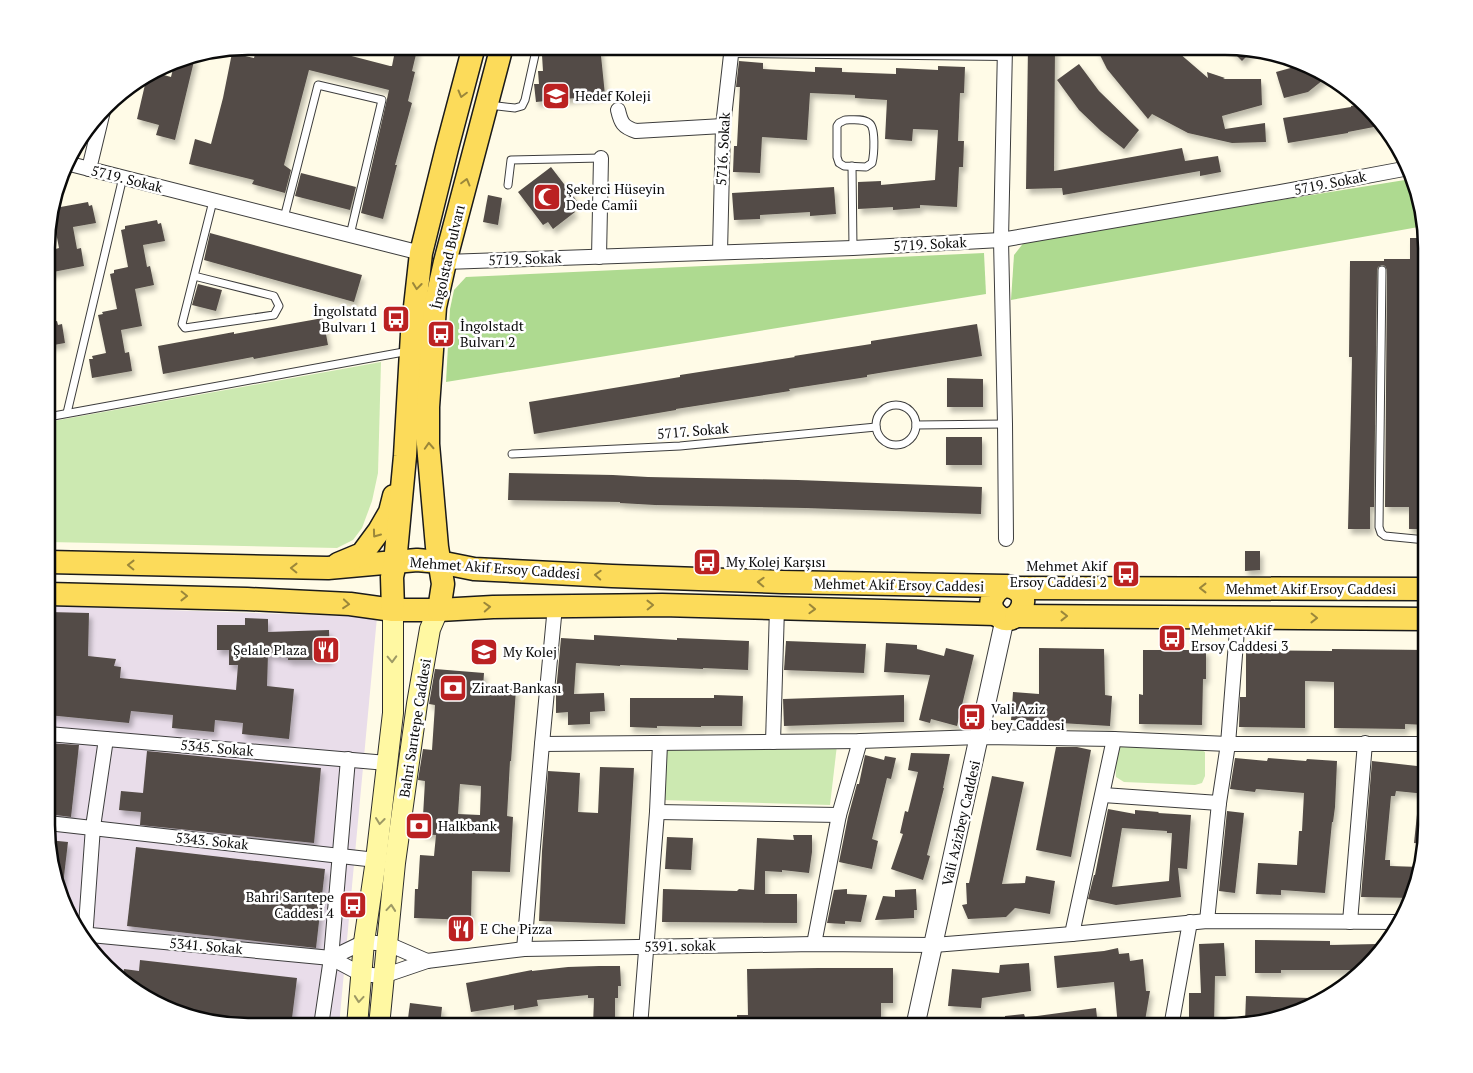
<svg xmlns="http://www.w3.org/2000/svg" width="1473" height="1073" font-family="'PT Serif',serif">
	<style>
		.industrial { fill: #e9ddea }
		.green { fill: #cce9b1 }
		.forest { fill: #aeda90 }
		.building { fill: #534c46; fill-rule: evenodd; filter: url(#shadow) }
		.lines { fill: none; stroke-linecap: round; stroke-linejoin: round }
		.service-casing { stroke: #3d3d3d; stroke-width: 9 }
		.minor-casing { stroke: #3d3d3d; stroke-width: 16 }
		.tertiary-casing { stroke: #3d3d3d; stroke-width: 20 }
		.secondary-casing { stroke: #2c2c2c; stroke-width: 22 }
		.primary-casing { stroke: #1b1b1b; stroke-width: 25 }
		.service { stroke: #fff; stroke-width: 7 }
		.minor { stroke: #fff; stroke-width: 14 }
		.tertiary { stroke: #fff; stroke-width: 18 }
		.secondary { stroke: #fff8a2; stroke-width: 20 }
		.primary { stroke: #fcdb5a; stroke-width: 22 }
		.oneway { stroke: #9b873a }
		.oneway2 { stroke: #9d9965 }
		.labels { text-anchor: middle; stroke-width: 5; stroke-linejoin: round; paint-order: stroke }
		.poi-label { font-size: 14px; fill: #0a0a0a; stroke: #fff; text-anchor: start }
		.street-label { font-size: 14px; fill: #0a0a0a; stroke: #fff }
		.rim { fill: none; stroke: #0a0a0a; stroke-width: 2.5 }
	</style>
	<defs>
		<filter id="shadow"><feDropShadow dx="3" dy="5" stdDeviation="2.5" flood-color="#0004"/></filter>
	</defs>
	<rect width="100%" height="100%" fill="#fffbe7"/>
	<path class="industrial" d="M48,606L377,617L339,1026H235L171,1012L125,985L73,926L48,851Z"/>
	<g class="green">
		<path d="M381,362L378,473L372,501L362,528L353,540L337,548L48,542V422Z"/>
		<path d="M1125,744L1197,747L1205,752V776L1202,783L1195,785L1124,782L1116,777L1115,754L1118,747Z"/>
		<path d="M837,745L830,805L661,800L662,748Z"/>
	</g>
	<g class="forest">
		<path d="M1411,179L1424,226L1011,300L1014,255L1025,241Z"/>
		<path d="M984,253L986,294L446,382L450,309L454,290L466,277Z"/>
	</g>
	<g class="building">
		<path d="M257,46H313L390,66H392L396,46H418L412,71L415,72L408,101L412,103L395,165H397L383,219L361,213L389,90L309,70L284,165L291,170L285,193L252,184L254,180L189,164L195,139L211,144L223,98L232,53L254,58Z"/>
		<path d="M549,46H600L605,95L536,102L534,84H539L538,71H543L542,55H550Z"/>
		<path d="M1028,47H1055L1054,171L1182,148L1185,161L1218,156L1221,172L1200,176V171L1063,195L1062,188L1026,189Z"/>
		<path d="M1096,47H1173L1179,53L1208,78L1207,72L1225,78L1223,79H1261L1262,105L1222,116L1225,129L1265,123L1266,142L1232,143L1188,133L1152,114L1148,119L1107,69Z"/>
		<path d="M1228,47H1238L1253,50L1242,61Z"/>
		<path d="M195,57L175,140L156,135L159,125L137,119L147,76L153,72L171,77L175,61Z"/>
		<path d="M739,61L763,63V69L815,72V67L842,68V72L896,74V68L938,70V66L965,67L964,93H960L958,141H964L963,167H959L957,207L920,205V208L893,210V207L858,209V182L881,181V185L935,180L938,130L913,129L912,141L885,139L887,100L855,98V95L810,93L807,140L762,137L760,173L733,172L734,146H737L740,87H736Z"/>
		<path d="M1079,64L1099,91L1139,130L1124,149L1101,131L1079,110L1057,80Z"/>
		<path d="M1305,64L1328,76L1308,92L1284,98L1276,72Z"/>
		<path d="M1361,104L1379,126L1348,132V133L1288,143L1283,118L1351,107V106Z"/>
		<path d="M551,167L577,201L570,206L575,212L553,229L548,222L543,225L518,192Z"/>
		<path d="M301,173L356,187L350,210L295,196Z"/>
		<path d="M834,187L836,214L810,216V212L760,215V219L734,220L732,193Z"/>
		<path d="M488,195L502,198L498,225L483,222Z"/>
		<path d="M88,202L89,206L92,205L96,223L73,227L77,249L81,248L84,266L48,273V251L59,248L52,212L56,211L55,208Z"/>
		<path d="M157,220L158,224L161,223L165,241L143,245L147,267L150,266L154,285L135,289L142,326L121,330L125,353L129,352L132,371L92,378L89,359H93L92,356L106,353L98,315L103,314L102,312L117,309L110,274L114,273V270L128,267L121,230L125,229V226Z"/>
		<path d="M210,233L362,275L354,302L204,260Z"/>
		<path d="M1410,238H1426V529H1409V507H1385L1387,270L1385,266L1382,265L1378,267L1377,270L1374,507H1370V529H1348L1351,407L1352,357H1349L1350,261H1384V259H1410Z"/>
		<path d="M198,284L222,290L216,311L192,305Z"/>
		<path d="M323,318L328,345L254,359L253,357L163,374L158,346L234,332V334Z"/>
		<path d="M57,321L58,325L62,324L65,343L48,346V323Z"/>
		<path d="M977,324L982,356L867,375V377L789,389L790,391L676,409V410L534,434L529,402L680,377V375L795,357L794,356L871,344V341Z"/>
		<path d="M947,378L983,379V407H947Z"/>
		<rect x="946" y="437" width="36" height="28"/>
		<path d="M509,473L613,475L648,477L798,480L982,487L981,514L805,508L655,505L620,503V502L508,500Z"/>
		<path d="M1245,551H1260V570L1245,571Z"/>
		<path d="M49,612L89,613L88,656L116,659L114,666L121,667L120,678L236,690L238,665H229V650H217V625H245V618L268,619V632L329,630L330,660H288V658L268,654L267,686L294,689L289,739L242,734L243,723L215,720L214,732L172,728L173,715L131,711L129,723L48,715Z"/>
		<path d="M594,635L677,640V638L749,641L748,670L703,668V669L620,665V666L576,663L574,694L604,693L605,711L590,712V724L568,725V712L556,713V692L561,638L594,640Z"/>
		<path d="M786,641L866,644L864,673L784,670Z"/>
		<path d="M886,643L917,645V649L944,656L946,648L974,655L957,726L931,719L930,723L919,720L930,675L884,672Z"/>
		<path d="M1039,648L1104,649L1105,695L1112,696L1110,726L1011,720L1013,692L1039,694Z"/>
		<path d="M1332,649L1426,650V725L1405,724V729L1334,728V682L1305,681V728L1239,727L1240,697H1246V650L1332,651Z"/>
		<path d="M1143,650H1206V679H1203L1202,725L1139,724V694L1143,695Z"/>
		<path d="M435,669L484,673L483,688L516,689L511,761H510L507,816L513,817L510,872L472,871L471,920L414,918L415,889H418L420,855L434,856L436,835L422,834L425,781L418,780L423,749L432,750L435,705L429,704ZM460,784L481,786L480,815L458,814Z"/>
		<path d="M714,695L743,696L742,726H701V727L657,726V728L630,727V698H714Z"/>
		<path d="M904,695V722L784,726L783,699Z"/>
		<path d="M48,743L79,745L71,817L48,814Z"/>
		<path d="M1056,747H1077L1091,750L1071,857L1036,850Z"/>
		<path d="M147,751L321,768L314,843L140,825L141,812L119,810L121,791L143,793Z"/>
		<path d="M911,753L950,754L943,788H944L927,855L930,856L923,880L891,869L903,834L900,833L905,811L908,812L918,772L908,770Z"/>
		<path d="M865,755L884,760L885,756L896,758L891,779L887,778L872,839L878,841L872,869L839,862L848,817L857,784H859Z"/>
		<path d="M1235,758L1267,761L1268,758L1306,761L1307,759L1337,761L1335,807L1333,822H1332L1325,893L1281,890V895L1256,894L1258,863L1297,865L1299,831H1302L1304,793L1256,789L1255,792L1230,789Z"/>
		<path d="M1372,761L1426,767V794L1396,791L1395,796H1391L1385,860H1390V866L1420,867L1413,898L1361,897Z"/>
		<path d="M600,767L634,768L625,924L539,921L542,851L548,771L580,773L578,812L598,813Z"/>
		<path d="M992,776L1024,782L1002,884L1025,883L1026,876L1055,881L1050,914L1015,908L1006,917L968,919L962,905L967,904L966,883H969Z"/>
		<path d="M1419,795L1426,796V838L1425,844L1414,843Z"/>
		<path d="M1108,809L1135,814V810L1159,812L1158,813L1191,815L1187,869L1178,868L1181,897L1116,905L1088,899L1094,875H1095ZM1122,828L1167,831V833H1172L1169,881L1112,887Z"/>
		<path d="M1227,811L1244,813L1235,893L1219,891Z"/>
		<path d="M793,835H812V852L809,873L782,870V872L765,871V894H797V923L662,922L663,889L737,891L739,889L754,890L757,838L794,840Z"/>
		<path d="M667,837L693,838L691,870L665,869Z"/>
		<path d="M48,840L68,842L62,893L48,851Z"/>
		<path d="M136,847L325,869L316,948L127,926Z"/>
		<path d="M847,889V894L867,895L861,922L845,921V924L827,923L834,890Z"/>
		<path d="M916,889L917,910H914V918L875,920L883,896L895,897V890Z"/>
		<path d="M1255,940L1330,941V945L1377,944V955L1359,970H1281V973H1255Z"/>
		<path d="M1224,943L1226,976H1215L1214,1026H1189V993H1201L1199,944Z"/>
		<path d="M1118,948L1119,954L1129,953L1130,961L1143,959L1146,991H1150L1144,1027H1118L1114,982L1057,988L1054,956L1104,951Z"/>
		<path d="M140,960L297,978L291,1026H235L171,1012L125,985L122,982L124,969L139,971Z"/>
		<path d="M1029,963L1031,991L982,998L981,1008L948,1006L952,969L999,973L1000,965Z"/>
		<path d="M599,966H620L621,986H618V998H615V1026H593L594,998H588V995L537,1000L538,1006L514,1010V1005L471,1012L466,983L532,970V971L568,967Z"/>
		<path d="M818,968H893V1003H881V1027H737V1015H748L747,969Z"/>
		<path d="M1246,996L1310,998V1007L1245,1022Z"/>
		<path d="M410,1003L442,1007L440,1026H407Z"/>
		<path d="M1096,1008L1098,1027H1001L1000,1020L1005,1019V1016L1024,1014L1025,1017L1037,1016Z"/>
	</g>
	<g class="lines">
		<g class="service-casing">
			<g id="service">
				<path d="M489,105L515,108L522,106L525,100L537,46"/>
				<path d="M845,120C851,120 863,118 869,123C876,127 874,155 872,163L866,167L844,166L839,163L837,157V126L839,123Z"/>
				<path d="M852,166L853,248"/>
				<path d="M508,185L511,160L601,158"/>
				<path d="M284,218L318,85L382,100L350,235"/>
				<path d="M1382,270L1379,527L1381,533L1385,536L1426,540"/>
				<path d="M194,276L274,296L279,306L274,315L185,328L182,324L213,201"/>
				<circle cx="896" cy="425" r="20"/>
				<path d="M67,413L123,177"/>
				<path d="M48,417L409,351"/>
				<path d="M916,425L1005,424"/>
				<path d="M512,454L680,446L876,427"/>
			</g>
		</g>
		<g class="minor-casing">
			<g id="minor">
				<path d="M1005,47L1001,240L1005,424L1006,539"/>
				<path d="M731,50L1005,53"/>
				<path d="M618,110C621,123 623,127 636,131L723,126"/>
				<path d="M66,163L421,253"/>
				<path d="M89,169L103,111"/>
				<path d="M720,252L723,126L732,46"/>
				<path d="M599,257L601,158"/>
				<path d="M445,262L853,248L1001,240L1292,190L1409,168"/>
				<path d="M48,734L387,763"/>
				<path d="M773,742L777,608"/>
				<path d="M542,744L860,741L980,737L1114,739L1228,744H1426"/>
				<path d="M1103,795L1219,803"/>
				<path d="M657,812L839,815"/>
				<path d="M48,823L376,860"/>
				<path d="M1207,921L1219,803L1228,744L1238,617"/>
				<path d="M1350,922L1365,743"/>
				<path d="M80,934L331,958L361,974L383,976L427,961L524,949L814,944L934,945L1072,934L1207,921L1400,922"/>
				<path d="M1072,934L1114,739"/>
				<path d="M85,939L93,827L106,739"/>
				<path d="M814,944L839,815L860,741"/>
				<path d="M524,949L542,744L555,606"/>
				<path d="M331,958L364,942L388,944L427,961"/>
				<path d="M321,1026L331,958L348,759"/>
				<path d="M640,1027L657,812L660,744"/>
				<path d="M1171,1027L1190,922"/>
			</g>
		</g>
		<g class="tertiary-casing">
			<path id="tertiary" d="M915,1027L1005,618"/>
		</g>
		<g class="secondary-casing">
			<g id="secondary">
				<path d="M357,1026L364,942L376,860L393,713V610"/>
				<path d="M379,1026L395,863L417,704L430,629L436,615L439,610"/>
			</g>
		</g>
		<g class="primary-casing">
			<g id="primary">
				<path d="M48,562L328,568L417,560L439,562L474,569L612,576L782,582L1006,586C1040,590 1016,634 996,614C987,605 992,593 1002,587"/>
				<path d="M338,564L362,554L379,531L390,512L394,496"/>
				<path d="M1015,588L1426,589"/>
				<path d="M48,594L247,599L350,604L393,610H439L493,607L662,605L996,614"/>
				<path d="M393,610L392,577L395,563L405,456L412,334L421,253L447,148L474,46"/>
				<path d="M439,610L443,584L437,547L428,444V407L435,307L445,262L502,46"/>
				<path d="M1016,616L1426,619"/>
			</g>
		</g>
		<use href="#service" class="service"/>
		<use href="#minor" class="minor"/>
		<use href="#tertiary" class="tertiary"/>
		<use href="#secondary" class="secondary"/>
		<use href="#primary" class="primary"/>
	</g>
	<defs><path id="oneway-chevron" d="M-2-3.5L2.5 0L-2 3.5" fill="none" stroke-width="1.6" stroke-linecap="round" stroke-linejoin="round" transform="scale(1.25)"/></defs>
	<g class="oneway">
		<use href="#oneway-chevron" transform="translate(462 94) rotate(105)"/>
		<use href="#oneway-chevron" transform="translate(466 182) rotate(-75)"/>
		<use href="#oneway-chevron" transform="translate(417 286) rotate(97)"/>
		<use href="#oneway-chevron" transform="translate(429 446) rotate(-93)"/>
		<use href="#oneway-chevron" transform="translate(376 534) rotate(126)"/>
		<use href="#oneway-chevron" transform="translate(131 565) rotate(-179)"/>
		<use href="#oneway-chevron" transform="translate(294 568) rotate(-179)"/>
		<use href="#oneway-chevron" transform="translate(598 575) rotate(-177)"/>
		<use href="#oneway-chevron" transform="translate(761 582) rotate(-178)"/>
		<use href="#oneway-chevron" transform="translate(1203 588) rotate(-180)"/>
		<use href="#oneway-chevron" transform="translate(184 596) rotate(1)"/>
		<use href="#oneway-chevron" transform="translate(346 604) rotate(5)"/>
		<use href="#oneway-chevron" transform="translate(650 605) rotate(-1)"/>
		<use href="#oneway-chevron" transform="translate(487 607) rotate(-3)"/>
		<use href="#oneway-chevron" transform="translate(812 609) rotate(2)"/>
		<use href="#oneway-chevron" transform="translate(1064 616)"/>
		<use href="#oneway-chevron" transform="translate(1314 618) rotate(1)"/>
	</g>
	<g class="oneway2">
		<use href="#oneway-chevron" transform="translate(392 659) rotate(88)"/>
		<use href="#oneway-chevron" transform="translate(380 821) rotate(97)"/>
		<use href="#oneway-chevron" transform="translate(391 908) rotate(-85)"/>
		<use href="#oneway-chevron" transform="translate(359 999) rotate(95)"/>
	</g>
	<defs>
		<g id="school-square" transform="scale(1.4375)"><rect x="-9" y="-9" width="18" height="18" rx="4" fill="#bb2122" stroke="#fff"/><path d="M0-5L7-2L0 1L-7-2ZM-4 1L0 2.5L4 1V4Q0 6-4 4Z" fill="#fff"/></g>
		<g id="mosque-square" transform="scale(1.4375)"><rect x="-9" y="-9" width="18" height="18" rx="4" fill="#bb2122" stroke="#fff"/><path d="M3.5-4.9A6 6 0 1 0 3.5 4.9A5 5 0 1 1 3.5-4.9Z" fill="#fff"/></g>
		<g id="bus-square" transform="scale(1.4375)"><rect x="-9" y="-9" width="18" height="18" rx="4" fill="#bb2122" stroke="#fff"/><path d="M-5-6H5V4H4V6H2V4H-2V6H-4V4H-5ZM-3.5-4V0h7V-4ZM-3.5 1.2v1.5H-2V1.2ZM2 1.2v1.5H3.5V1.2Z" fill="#fff"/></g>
		<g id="restaurant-square" transform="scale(1.4375)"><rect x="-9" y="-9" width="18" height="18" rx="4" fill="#bb2122" stroke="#fff"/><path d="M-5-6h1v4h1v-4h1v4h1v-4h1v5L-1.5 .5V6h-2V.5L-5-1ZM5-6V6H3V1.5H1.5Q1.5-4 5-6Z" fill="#fff"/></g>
		<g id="bank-square" transform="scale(1.4375)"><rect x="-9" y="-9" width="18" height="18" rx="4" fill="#bb2122" stroke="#fff"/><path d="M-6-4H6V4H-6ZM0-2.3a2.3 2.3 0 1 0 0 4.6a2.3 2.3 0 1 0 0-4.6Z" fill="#fff"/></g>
	</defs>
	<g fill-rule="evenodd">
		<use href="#school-square" x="556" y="96"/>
		<use href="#mosque-square" x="547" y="197"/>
		<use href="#bus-square" x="396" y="319"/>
		<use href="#bus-square" x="441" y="334"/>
		<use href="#bus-square" x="707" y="562"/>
		<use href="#bus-square" x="1126" y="574"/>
		<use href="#bus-square" x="1172" y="638"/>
		<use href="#restaurant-square" x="326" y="650"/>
		<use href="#school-square" x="484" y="652"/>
		<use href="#bank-square" x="453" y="688"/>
		<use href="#bus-square" x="972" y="717"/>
		<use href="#bank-square" x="419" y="826"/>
		<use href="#bus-square" x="353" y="905"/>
		<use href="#restaurant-square" x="461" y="929"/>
	</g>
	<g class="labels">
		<g class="poi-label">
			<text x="575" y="101">Hedef Koleji</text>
			<text x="566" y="194">Şekerci Hüseyin<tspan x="566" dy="16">Dede Camîi</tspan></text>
			<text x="377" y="316" text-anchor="end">İngolstatd<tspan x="377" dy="16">Bulvarı 1</tspan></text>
			<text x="460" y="331">İngolstadt<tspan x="460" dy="16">Bulvarı 2</tspan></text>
			<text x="726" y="567">My Kolej Karşısı</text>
			<text x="1107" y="571" text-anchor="end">Mehmet Akif<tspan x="1107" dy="16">Ersoy Caddesi 2</tspan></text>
			<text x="1191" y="635">Mehmet Akif<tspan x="1191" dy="16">Ersoy Caddesi 3</tspan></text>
			<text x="307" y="655" text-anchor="end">Şelale Plaza</text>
			<text x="503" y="657">My Kolej</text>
			<text x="472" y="693">Ziraat Bankası</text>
			<text x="991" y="714">Vali Aziz<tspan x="991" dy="16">bey Caddesi</tspan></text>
			<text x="438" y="831">Halkbank</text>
			<text x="334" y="902" text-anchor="end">Bahri Sarıtepe<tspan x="334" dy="16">Caddesi 4</tspan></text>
			<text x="480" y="934">E Che Pizza</text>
		</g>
		<g class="street-label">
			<text transform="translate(723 149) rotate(-87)" y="5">5716. Sokak</text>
			<text transform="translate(127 179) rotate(14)" y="5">5719. Sokak</text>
			<text transform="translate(1330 183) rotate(-11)" y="5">5719. Sokak</text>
			<text transform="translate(930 244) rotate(-3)" y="5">5719. Sokak</text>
			<text transform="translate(448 257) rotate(-77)" y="5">İngolstad Bulvarı</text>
			<text transform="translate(525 259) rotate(-2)" y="5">5719. Sokak</text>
			<text transform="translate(693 431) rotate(-5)" y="5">5717. Sokak</text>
			<text transform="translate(495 568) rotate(4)" y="5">Mehmet Akif Ersoy Caddesi</text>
			<text transform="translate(899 585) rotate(1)" y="5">Mehmet Akif Ersoy Caddesi</text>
			<text x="1311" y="594">Mehmet Akif Ersoy Caddesi</text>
			<text transform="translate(415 728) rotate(-81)" y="5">Bahri Sarıtepe Caddesi</text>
			<text transform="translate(217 748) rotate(5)" y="5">5345. Sokak</text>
			<text transform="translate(961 823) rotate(-77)" y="5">Vali Azizbey Caddesi</text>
			<text transform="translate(212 841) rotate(6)" y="5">5343. Sokak</text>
			<text transform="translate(206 946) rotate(5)" y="5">5341. Sokak</text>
			<text transform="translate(680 946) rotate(-1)" y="5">5391. sokak</text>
		</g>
	</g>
	<path d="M0 0H1473V1073H0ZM248 55H1225A193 193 0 0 1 1418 248V825A193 193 0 0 1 1225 1018H248A193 193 0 0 1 55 825V248A193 193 0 0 1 248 55Z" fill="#fff" fill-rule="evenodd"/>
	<path class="rim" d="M248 55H1225A193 193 0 0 1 1418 248V825A193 193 0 0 1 1225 1018H248A193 193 0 0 1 55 825V248A193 193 0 0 1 248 55Z"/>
</svg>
